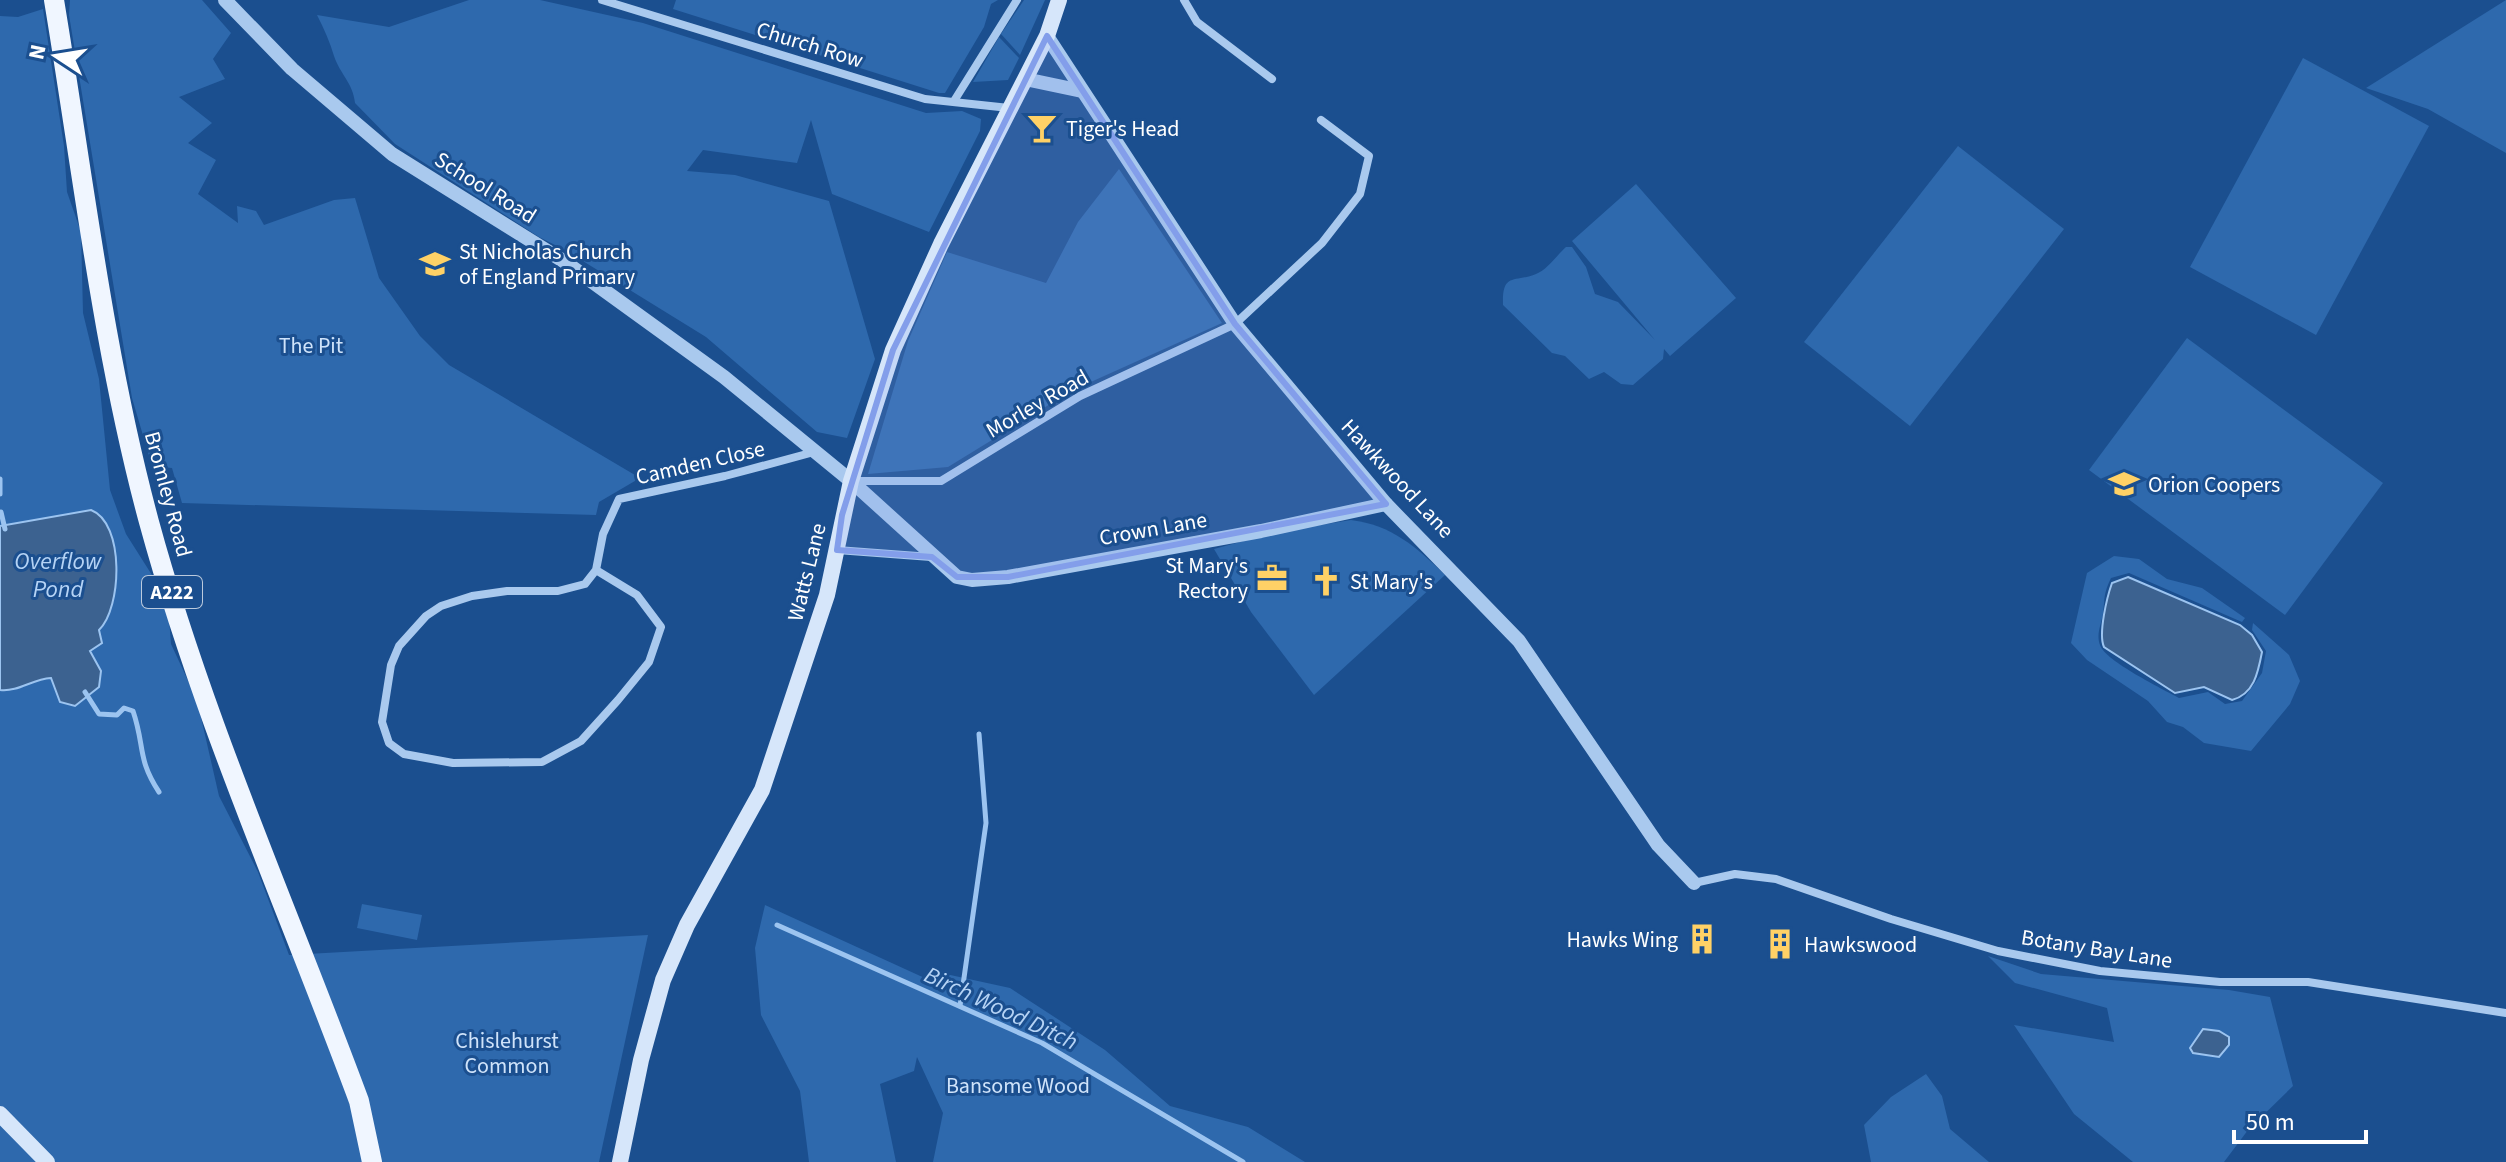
<svg xmlns="http://www.w3.org/2000/svg" width="2506" height="1162" font-family="'Source Sans 3',sans-serif">
	<style>
		.green { fill: #2e69ad }
		.water { fill: #3c6290; stroke: #9cc4f0; stroke-width: 2 }
		.lines { fill: none; stroke-linecap: round; stroke-linejoin: round }
		.stream { stroke: #9cc4f0; stroke-width: 5 }
		.minor { stroke: #a9c9ee; stroke-width: 8 }
		.tertiary { stroke: #a9c9ee; stroke-width: 14 }
		.secondary { stroke: #d6e6fa; stroke-width: 16 }
		.primary { stroke: #f0f6ff; stroke-width: 20 }
		.marked { fill: #839eea; fill-opacity: 0.2; stroke: #839eea; stroke-width: 6; stroke-linejoin: round }
		.labels { text-anchor: middle; stroke-width: 6; stroke-linejoin: round; paint-order: stroke }
		.shield { fill: #1b4f8f; stroke: #bbcadd; stroke-width: 2 }
		.shield-label { font-size: 20px; font-weight: bold; fill: #fff }
		.street-label { font-size: 22px; fill: #fff; stroke: #1b4f8f }
		.poi-label { font-size: 22px; fill: #fff; stroke: #1b4f8f; text-anchor: start }
		.park-label { font-size: 22px; fill: #cfe3fa; stroke: #1b4f8f }
		.water-label { font-size: 24px; font-style: italic; fill: #b5d3f5; stroke: #1b4f8f }
	</style>
	<rect width="100%" height="100%" fill="#1b4f8f"/>
	<g class="green">
		<path d="M70,0H202L231,33L213,59L225,79L179,97L212,123L188,143L216,160L198,194L238,223L237,206L256,211L264,225L334,200L355,198L379,278L420,336L449,365L640,478L599,502L596,515L182,503L172,468L152,466L132,398L69,15Z"/>
		<path d="M469,0H540L643,23L926,113L962,111L981,119L980,131L929,232L832,194L811,120L797,163L703,150L687,171L735,175L829,201L875,359L847,438L817,432L706,337L565,250L539,237L395,144L355,103C353,83 340,74 334,56C330,42 324,29 317,15L389,27Z"/>
		<path d="M676,0H998L991,4L984,27L945,93H939L673,9Z"/>
		<path d="M1024,0H1045L1020,55L1001,34Z"/>
		<path d="M2506,0V153L2428,109L2366,88Z"/>
		<path d="M43,9L64,146L67,192L81,232L83,313L99,379L110,490L126,534L157,583L169,618L171,644L197,700L219,796L258,872L289,955L648,935L599,1162H0V16L18,17Z"/>
		<path d="M999,37L1019,58L1008,80L973,82Z"/>
		<path d="M2303,58L2429,126L2316,335L2190,267Z"/>
		<path d="M1958,146L2064,229L1910,426L1804,342Z"/>
		<path d="M1119,169L1222,323L1073,390L948,467L868,474L908,341L947,252L1046,283L1078,222Z"/>
		<path d="M1636,184L1736,298L1670,356L1664,349L1663,359L1633,385L1621,384L1604,372L1589,379L1565,356L1552,353L1503,305C1502,272 1514,283 1536,274C1547,270 1557,255 1566,247H1572L1586,267L1595,294L1618,302L1655,340L1572,241Z"/>
		<path d="M2187,338L2383,483L2285,615L2089,470Z"/>
		<path d="M1351,520C1392,525 1416,547 1445,575L1314,695L1251,612L1214,549L1277,532Z"/>
		<path d="M2114,556L2139,559L2167,579L2202,588L2245,618L2242,622L2129,573L2111,578C2103,595 2105,598 2103,614C2101,625 2096,634 2100,645C2105,661 2163,689 2179,698L2208,692L2225,704L2242,701L2262,673L2266,651L2252,630L2253,623L2289,655L2300,681L2290,704L2251,751L2204,743L2183,727L2167,722L2148,701L2087,660L2071,643L2087,573Z"/>
		<path d="M362,904L422,915L417,940L357,928Z"/>
		<path d="M765,905L929,980L932,971L1010,988L1105,1050L1170,1106L1248,1127L1305,1162H933L943,1113L917,1057L914,1071L880,1084L896,1162H809L800,1091L761,1015L755,948Z"/>
		<path d="M1988,956L2041,974L2229,990L2270,997L2293,1086L2248,1130L2224,1162H2133L2074,1114L2014,1025L2114,1042L2107,1008L2015,983Z"/>
		<path d="M1926,1074L1942,1096L1950,1129L1989,1162H1871L1864,1125L1891,1097Z"/>
	</g>
	<g class="water">
		<path d="M91,510C125,523 122,608 99,630L102,643L90,651L101,671L99,687L75,706L60,702L51,678C32,679 19,692 0,690V526Z"/>
		<path d="M2128,577L2240,625L2252,635L2262,652C2258,673 2254,694 2232,700L2204,687L2175,693L2104,647C2098,634 2107,597 2112,583Z"/>
		<path d="M2203,1029L2219,1031L2229,1037V1045L2219,1057L2193,1053L2190,1048Z"/>
	</g>
	<g class="lines">
		<g class="stream">
			<path d="M0,479V494"/>
			<path d="M1,512L5,529"/>
			<path d="M85,692L99,714L117,715L124,708L133,711C145,746 137,759 159,792"/>
			<path d="M777,925L1042,1043L1243,1162"/>
			<path d="M960,1006L986,823L979,734"/>
		</g>
		<g class="minor">
			<path d="M602,0L925,99L1009,108"/>
			<path d="M1184,0L1197,22L1272,79"/>
			<path d="M954,101L1017,0"/>
			<path d="M852,481H941L1080,396L1235,324L1322,243L1360,194L1369,156L1321,120"/>
			<path d="M837,550L931,557"/>
			<path d="M596,570L585,584L558,591H507L472,596L441,606L426,616L399,646L391,665L382,722L389,743L404,754L453,763L542,762L581,741L618,700L649,662L661,627L637,595L596,570L603,534L619,499L725,476L814,452"/>
			<path d="M1694,883L1735,874L1776,879L1891,919L1998,951L2100,971L2220,982H2308L2506,1013"/>
		</g>
		<g class="tertiary">
			<path d="M225,0L292,69L392,154L565,262L724,377L851,481L957,577L972,580L1008,577L1261,531L1386,504"/>
			<path d="M1047,36L1235,324L1386,504L1519,641L1658,845L1694,883"/>
			<path d="M1025,79L1082,91"/>
		</g>
		<g class="secondary">
			<path d="M0,1114L47,1162"/>
			<path d="M620,1162L641,1060L663,980L687,925L762,790L827,595L851,481L893,350L941,244L1047,36L1059,0"/>
		</g>
		<path class="primary" d="M54,0C83,174 103,352 149,522C203,720 288,909 359,1101L372,1162"/>
	</g>
	<path class="marked" d="M1047,36L1235,324L1386,504L1008,577H957L932,557L837,550L842,515L893,350Z"/>
	<defs>
		<g id="bar-bare" transform="scale(2.4)"><path d="M-6-5H6L.8 .8V4.5H3.5V6h-7V4.5H-.8V.8Z" fill="#ffd166" stroke="#1b4f8f" stroke-width="2.5" paint-order="stroke"/></g>
		<g id="school-bare" transform="scale(2.4)"><path d="M0-5L7-2L0 1L-7-2ZM-4 1L0 2.5L4 1V4Q0 6-4 4Z" fill="#ffd166" stroke="#1b4f8f" stroke-width="2.5" paint-order="stroke"/></g>
		<g id="office-bare" transform="scale(2.4)"><path d="M-6-3h4V-5.5h4V-3h4V5H-6ZM-1-4.5V-3h2v-1.5ZM-6 0V1H6V0Z" fill="#ffd166" stroke="#1b4f8f" stroke-width="2.5" paint-order="stroke"/></g>
		<g id="church-bare" transform="scale(2.4)"><path d="M-1.2-6h2.4v3.5h3.3v2.4h-3.3V6h-2.4V-.1h-3.3v-2.4h3.3Z" fill="#ffd166" stroke="#1b4f8f" stroke-width="2.5" paint-order="stroke"/></g>
		<g id="building-bare" transform="scale(2.4)"><path d="M-4-6H4V6H1V3H-1V6H-4ZM-2.5-4.3h1.7v1.8h-1.7ZM.8-4.3h1.7v1.8H.8ZM-2.5-1h1.7V.8h-1.7ZM.8-1h1.7V.8H.8Z" fill="#ffd166" stroke="#1b4f8f" stroke-width="2.5" paint-order="stroke"/></g>
	</defs>
	<g fill-rule="evenodd">
		<use href="#bar-bare" x="1042" y="128"/>
		<use href="#school-bare" x="435" y="264"/>
		<use href="#school-bare" x="2124" y="484"/>
		<use href="#office-bare" x="1272" y="578"/>
		<use href="#church-bare" x="1326" y="581"/>
		<use href="#building-bare" x="1702" y="939"/>
		<use href="#building-bare" x="1780" y="944"/>
	</g>
	<g class="labels">
		<rect class="shield" x="142" y="576" width="60" height="32" rx="6"/>
		<g class="shield-label">
			<text x="172" y="599">A222</text>
		</g>
		<g class="street-label">
			<text transform="translate(810 44) rotate(17)" y="8">Church Row</text>
			<text transform="translate(486 187) rotate(32)" y="8">School Road</text>
			<text transform="translate(1037 403) rotate(-30)" y="8">Morley Road</text>
			<text transform="translate(700 462) rotate(-13)" y="8">Camden Close</text>
			<text transform="translate(1398 478) rotate(47)" y="8">Hawkwood Lane</text>
			<text transform="translate(169 494) rotate(75)" y="8">Bromley Road</text>
			<text transform="translate(1153 528) rotate(-10)" y="8">Crown Lane</text>
			<text transform="translate(806 572) rotate(-76)" y="8">Watts Lane</text>
			<text transform="translate(2097 948) rotate(9)" y="8">Botany Bay Lane</text>
		</g>
		<g class="poi-label">
			<text x="1066" y="136">Tiger's Head</text>
			<text x="459" y="259">St Nicholas Church<tspan x="459" dy="25">of England Primary</tspan></text>
			<text x="2148" y="492">Orion Coopers</text>
			<text x="1248" y="573" text-anchor="end">St Mary's<tspan x="1248" dy="25">Rectory</tspan></text>
			<text x="1350" y="589">St Mary's</text>
			<text x="1678" y="947" text-anchor="end">Hawks Wing</text>
			<text x="1804" y="952">Hawkswood</text>
		</g>
		<g class="park-label">
			<text x="311" y="353">The Pit</text>
			<text x="507" y="1048">Chislehurst<tspan x="507" dy="25">Common</tspan></text>
			<text x="1018" y="1093">Bansome Wood</text>
		</g>
		<g class="water-label">
			<text x="58" y="569">Overflow<tspan x="58" dy="28">Pond</tspan></text>
			<text transform="translate(1001 1008) rotate(25)" y="8">Birch Wood Ditch</text>
		</g>
	</g>
	<g transform="translate(56 56) rotate(282)" stroke="#1b4f8f" stroke-width="6" paint-order="stroke">
	<path d="M0-6L14 30L0 20L-14 30Z" fill="#ffffff"/>
	<text y="-12" font-size="22" font-weight="bold" text-anchor="middle" fill="#ffffff">N</text>
	</g>
	<path d="M2234 1130v12h132v-12" fill="none" stroke="#ffffff" stroke-width="4"/>
	<text x="2246" y="1130" font-size="24" fill="#ffffff" stroke="#1b4f8f" stroke-width="6" paint-order="stroke">50 m</text>
</svg>
